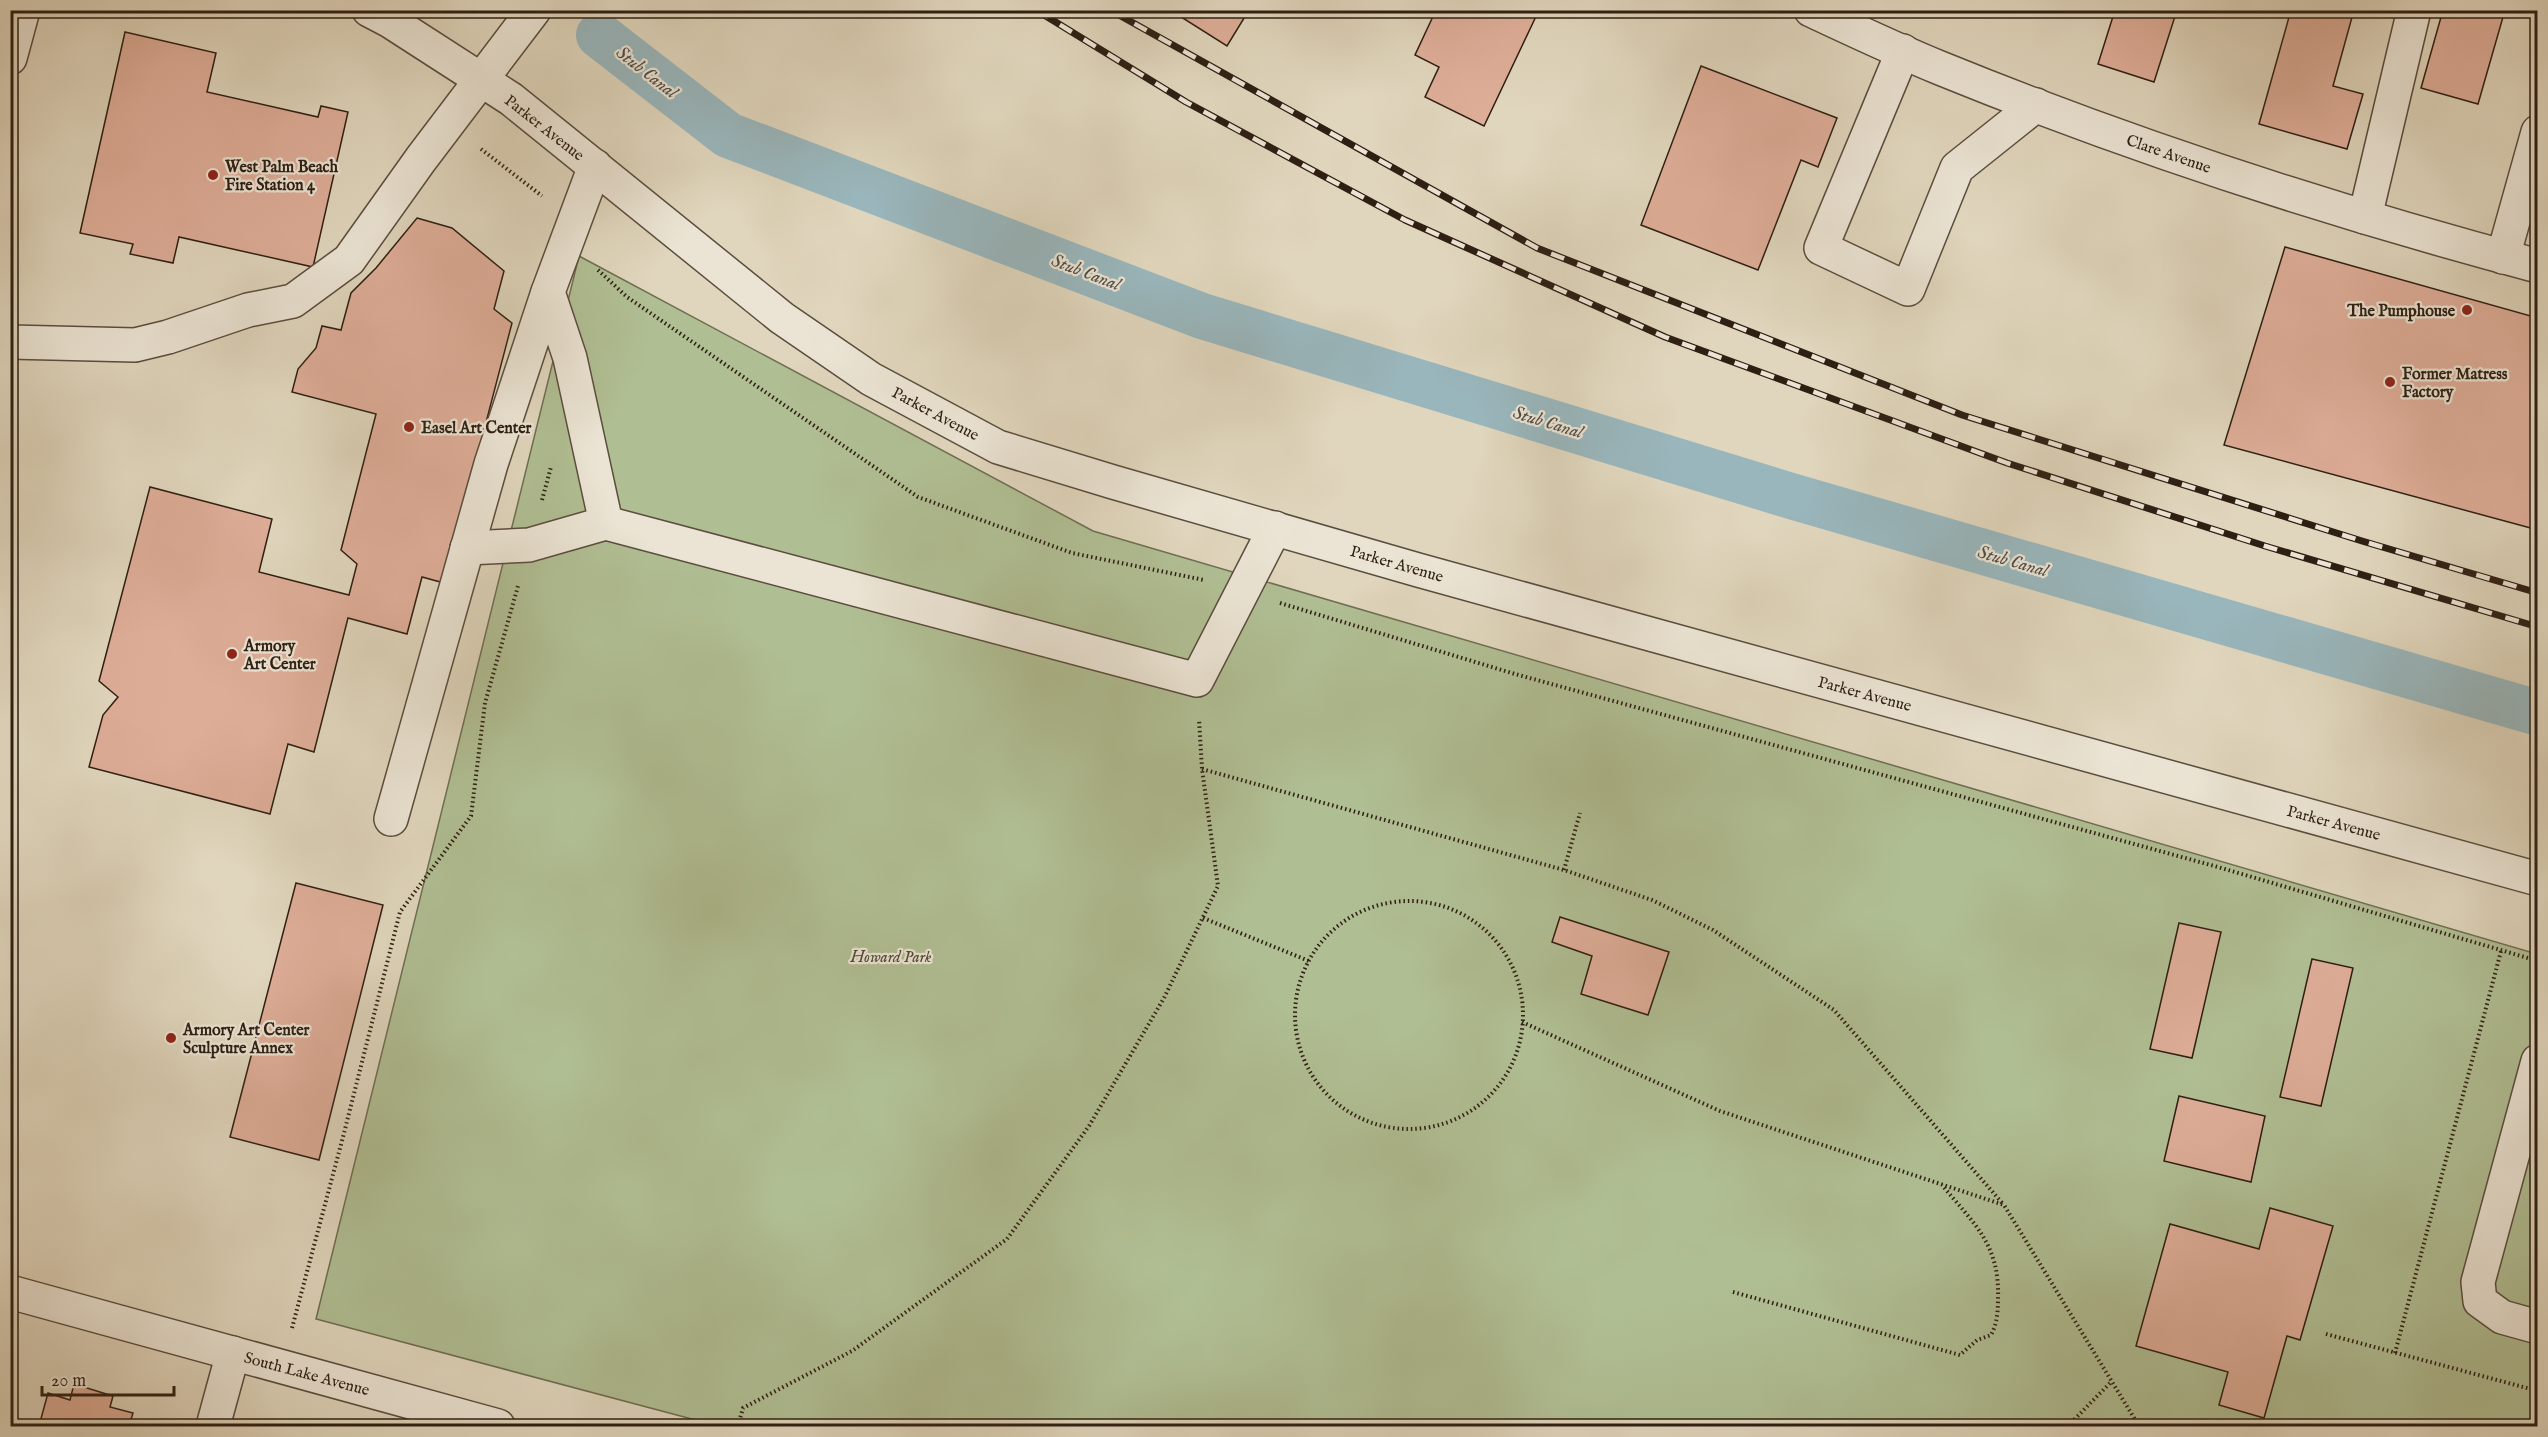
<svg xmlns="http://www.w3.org/2000/svg" width="2548" height="1437" font-family="'IM FELL English',serif">
	<style>
		.green { fill: #b0be93; stroke: #6f6e53; stroke-width: 1.5 }
		.lines { fill: none; stroke-linecap: round; stroke-linejoin: round }
		.canal { stroke: #99b6bc; stroke-width: 46 }
		.building { fill: #dead98; stroke: #2e1f13; stroke-width: 1.5 }
		.minor-casing { stroke: #5a4d3e; stroke-width: 36 }
		.path { stroke: #2e1f13; stroke-width: 4; stroke-dasharray: 1.5 3; stroke-linecap: butt }
		.minor { stroke: #ebe4d4; stroke-width: 33 }
		.rail-casing { stroke: #2e1f13; stroke-width: 7 }
		.rail { stroke: #ebe4d4; stroke-width: 4.5; stroke-dasharray: 14; stroke-linecap: butt }
		.poi-dot { fill: #8f2418; stroke: #ebe4d4; stroke-width: 2 }
		.labels { text-anchor: middle; stroke-width: 4.5; stroke-linejoin: round; paint-order: stroke }
		.street-label { font-size: 16px; fill: #2e1f13; stroke: #ebe4d4 }
		.poi-label { font-size: 16px; font-weight: bold; fill: #2e1f13; stroke: #ebe4d4; text-anchor: start }
		.park-label { font-size: 16px; font-style: italic; fill: #4e4733; stroke: #ebe4d4 }
		.water-label { font-size: 18px; font-style: italic; fill: #4e4c46; stroke: #ebe4d4 }
	</style>
	<rect width="100%" height="100%" fill="#e0d6bd"/>
	<filter id="stains"><feTurbulence type="fractalNoise" baseFrequency=".00333" numOctaves="4"/><feColorMatrix values="0 0 0 0 .2 0 0 0 0 .09 0 0 0 0 .02 0 0 0 .5 -.17"/></filter>
	<radialGradient id="worn" r=".72"><stop offset=".6" stop-color="#630" stop-opacity="0"/><stop offset="1" stop-color="#630" stop-opacity=".3"/></radialGradient>
	<path class="green" d="M579,256L1093,531L2537,954V1426H718L316,1319Z"/>
	<g class="lines">
		<path class="canal" d="M599,35L728,135L1202,316L1791,496L2538,713"/>
	</g>
	<g class="building">
		<path d="M1170,10H1249L1227,46Z"/>
		<path d="M1436,10H1539L1484,126L1425,97L1439,67L1415,55Z"/>
		<path d="M2115,10H2177L2154,82L2098,64Z"/>
		<path d="M2291,10H2354L2333,86L2363,94L2347,149L2259,124Z"/>
		<path d="M2443,10H2505L2478,104L2421,88Z"/>
		<path d="M125,32L216,53L207,92L318,117L321,106L348,112L313,267L179,237L173,263L130,254L133,244L80,233Z"/>
		<path d="M1701,66L1837,118L1818,167L1801,160L1758,270L1641,225Z"/>
		<path d="M417,218L452,228L504,271L494,309L512,323L444,583L422,577L407,634L348,618L314,752L288,744L270,814L89,767L103,715L118,697L99,681L150,487L272,519L259,572L349,595L357,564L341,550L376,414L292,392L298,369L316,348L322,326L341,330L351,293L376,268Z"/>
		<path d="M2285,247L2538,318V530L2224,445Z"/>
		<path d="M296,883L383,905L319,1160L230,1137Z"/>
		<path d="M1560,917L1669,952L1648,1015L1581,994L1592,956L1552,942Z"/>
		<path d="M2179,923L2221,932L2192,1058L2150,1049Z"/>
		<path d="M2312,959L2353,968L2321,1106L2280,1097Z"/>
		<path d="M2179,1096L2265,1116L2251,1182L2164,1161Z"/>
		<path d="M2270,1208L2333,1226L2300,1340L2287,1336L2264,1418L2219,1405L2228,1372L2136,1346L2170,1224L2259,1249Z"/>
		<path d="M74,1384L113,1396L110,1407L133,1413L129,1426H39L48,1393L70,1400Z"/>
	</g>
	<g class="lines">
		<g class="minor-casing">
			<g id="minor">
				<path d="M369,10L390,21L511,99L782,318L871,379L998,447L1113,482L1418,570L2538,879"/>
				<path d="M1811,10C1854,30 1896,50 1940,68C2134,147 2335,212 2538,266"/>
				<path d="M1903,51L1821,248L1908,289L1957,168L2036,105"/>
				<path d="M10,58L23,10"/>
				<path d="M595,166L548,292L570,358L606,523L1197,680L1275,528"/>
				<path d="M2365,217L2414,10"/>
				<path d="M2503,257L2538,132"/>
				<path d="M10,342L135,345L168,337L248,310L293,301L349,260L421,159L534,10"/>
				<path d="M467,548L529,545L606,523"/>
				<path d="M391,819L491,464L548,292"/>
				<path d="M2538,1061L2478,1282L2480,1301L2502,1317L2538,1327"/>
				<path d="M10,1292L498,1426"/>
				<path d="M213,1426L233,1353"/>
			</g>
		</g>
		<g class="path">
			<path d="M481,149L542,196"/>
			<path d="M598,270L627,297L918,497L1072,553L1204,580"/>
			<path d="M542,500L551,467"/>
			<path d="M1280,603L1515,674L2218,867L2538,961"/>
			<path d="M1202,769L1564,870L1652,900L1713,930L1834,1010L2004,1205"/>
			<path d="M1564,870L1580,813"/>
			<circle cx="1409" cy="1015" r="114"/>
			<path d="M1203,918L1309,961"/>
			<path d="M1522,1022L1720,1111L2004,1205L2139,1426"/>
			<path d="M1733,1292L1960,1355L1977,1340L1991,1335C1997,1324 1998,1311 1998,1299C2000,1244 1974,1224 1942,1185"/>
			<path d="M292,1328L343,1137L400,912L471,816L485,703L518,586"/>
			<path d="M2326,1334L2538,1391"/>
			<path d="M2395,1353L2501,951"/>
			<path d="M738,1426L743,1408L852,1351L1007,1239L1089,1126L1164,998L1218,886L1202,769L1199,719"/>
			<path d="M2068,1426L2111,1382"/>
		</g>
		<use href="#minor" class="minor"/>
		<g class="rail-casing">
			<g id="rail">
				<path d="M1036,10L1186,102L1405,220L1665,337L2007,463L2265,546L2538,627"/>
				<path d="M1110,10L1537,248L1962,415L2362,541L2538,593"/>
			</g>
		</g>
		<use href="#rail" class="rail"/>
	</g>
	<g class="poi-dot">
		<circle cx="213" cy="175" r="6"/>
		<circle cx="2467" cy="310" r="6"/>
		<circle cx="2390" cy="382" r="6"/>
		<circle cx="409" cy="427" r="6"/>
		<circle cx="232" cy="654" r="6"/>
		<circle cx="171" cy="1038" r="6"/>
	</g>
	<g class="labels">
		<g class="street-label">
			<text transform="translate(545 127) rotate(38)" y="6">Parker Avenue</text>
			<text transform="translate(2169 153) rotate(19)" y="6">Clare Avenue</text>
			<text transform="translate(936 413) rotate(28)" y="6">Parker Avenue</text>
			<text transform="translate(1397 563) rotate(16)" y="6">Parker Avenue</text>
			<text transform="translate(1865 693) rotate(15)" y="6">Parker Avenue</text>
			<text transform="translate(2334 822) rotate(15)" y="6">Parker Avenue</text>
			<text transform="translate(307 1373) rotate(15)" y="6">South Lake Avenue</text>
		</g>
		<g class="poi-label">
			<text x="225" y="172">West Palm Beach<tspan x="225" dy="18">Fire Station 4</tspan></text>
			<text x="2455" y="316" text-anchor="end">The Pumphouse</text>
			<text x="2402" y="379">Former Matress<tspan x="2402" dy="18">Factory</tspan></text>
			<text x="421" y="433">Easel Art Center</text>
			<text x="244" y="651">Armory<tspan x="244" dy="18">Art Center</tspan></text>
			<text x="183" y="1035">Armory Art Center<tspan x="183" dy="18">Sculpture Annex</tspan></text>
		</g>
		<g class="park-label">
			<text x="891" y="962">Howard Park</text>
		</g>
		<g class="water-label">
			<text transform="translate(647 72) rotate(38)" y="6">Stub Canal</text>
			<text transform="translate(1086 272) rotate(21)" y="6">Stub Canal</text>
			<text transform="translate(1548 422) rotate(17)" y="6">Stub Canal</text>
			<text transform="translate(2013 561) rotate(16)" y="6">Stub Canal</text>
		</g>
	</g>
	<rect width="2548" height="1437" fill="none" stroke="#e0d6bd" stroke-width="36"/>
	<rect x="12" y="12" width="2524" height="1413" fill="none" stroke="#2e1f13" stroke-width="3"/>
	<rect x="18" y="18" width="2512" height="1401" fill="none" stroke="#2e1f13" stroke-width="1.5"/>
	<path d="M42 1386v9h132v-9" fill="none" stroke="#2e1f13" stroke-width="3"/>
	<text x="51" y="1386" font-size="18" fill="#2e1f13" stroke="#ebe4d4" stroke-width="4.5" paint-order="stroke">20 m</text>
	<rect width="100%" height="100%" filter="url(#stains)"/>
	<rect width="100%" height="100%" fill="url(#worn)"/>
</svg>
